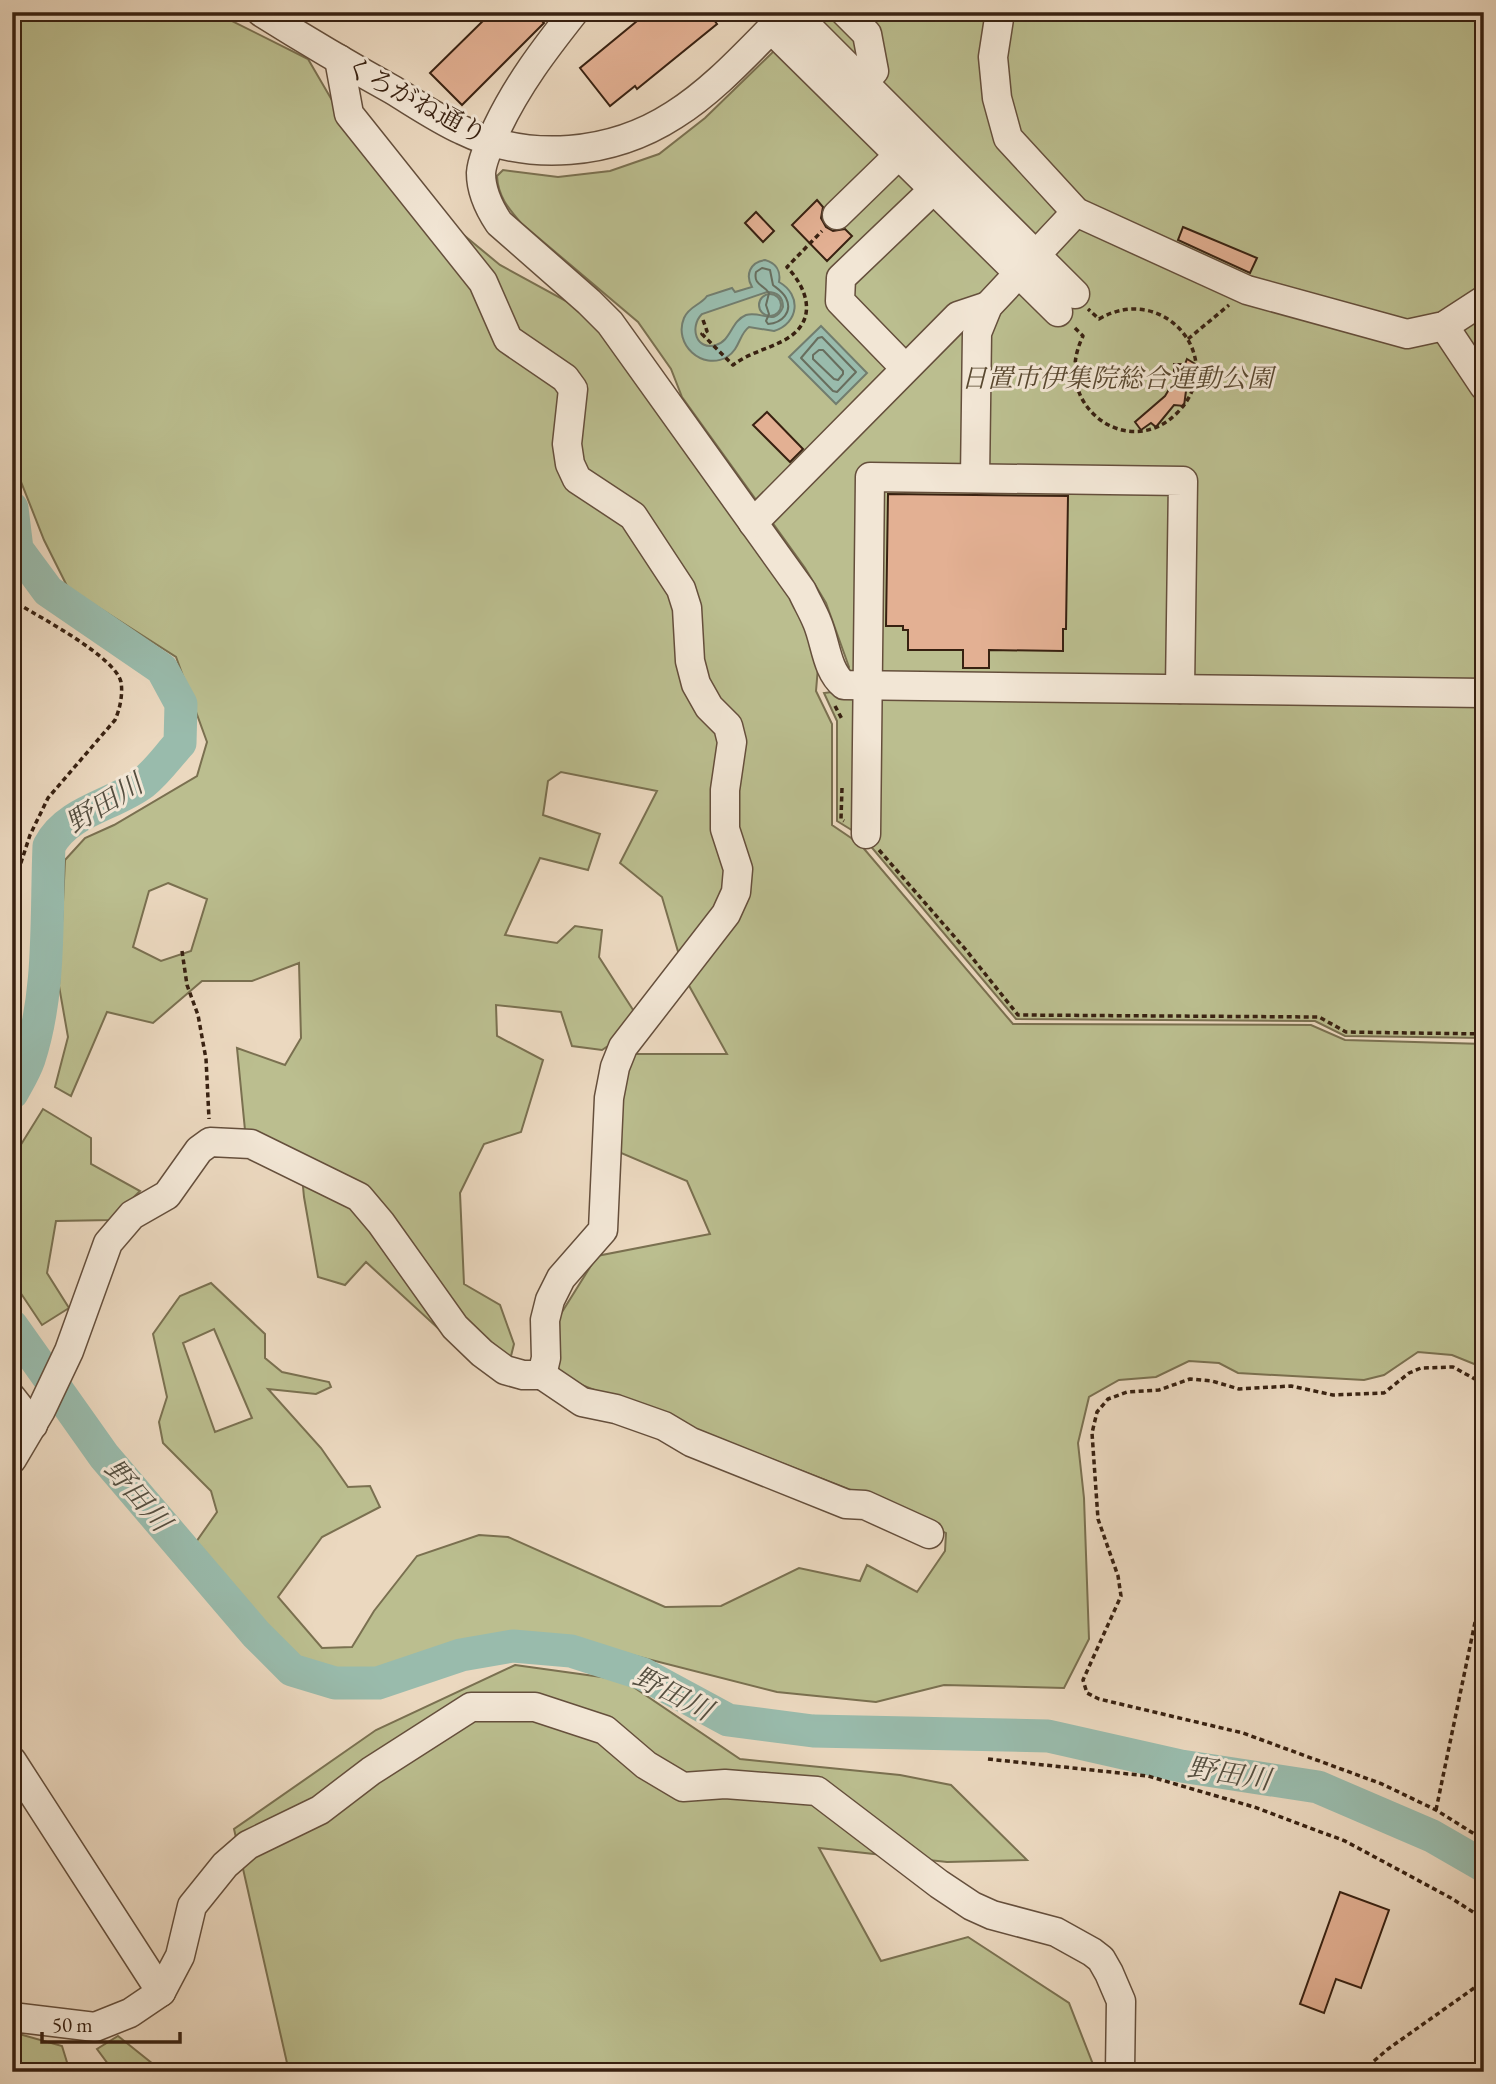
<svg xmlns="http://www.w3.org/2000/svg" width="1496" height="2084" font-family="'EB Garamond','Noto Serif JP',serif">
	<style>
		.green { fill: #bbbe8f; stroke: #7a7050; stroke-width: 2; fill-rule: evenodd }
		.water { fill: #99bbac; stroke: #727d6e; stroke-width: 2; fill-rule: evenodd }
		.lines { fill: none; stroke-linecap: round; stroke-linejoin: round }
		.shore { stroke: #686e5e; stroke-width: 2 }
		.river { stroke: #99bbac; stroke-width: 33 }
		.building { fill: #e3b093; stroke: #382111; stroke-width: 2 }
		.minor-casing { stroke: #654f3c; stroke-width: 31 }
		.path { stroke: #382111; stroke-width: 3.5; stroke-dasharray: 5 3.5; stroke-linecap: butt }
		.minor { stroke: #f2e6d5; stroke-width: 28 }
		.labels { text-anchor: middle; stroke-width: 6; stroke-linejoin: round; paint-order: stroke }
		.street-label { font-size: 26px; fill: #382111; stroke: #f2e6d5 }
		.park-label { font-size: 26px; font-style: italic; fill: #594830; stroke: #f2e6d5 }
		.water-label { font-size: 28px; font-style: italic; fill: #554f40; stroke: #f2e6d5 }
	</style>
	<rect width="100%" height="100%" fill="#ebd8bf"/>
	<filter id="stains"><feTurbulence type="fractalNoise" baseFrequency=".00286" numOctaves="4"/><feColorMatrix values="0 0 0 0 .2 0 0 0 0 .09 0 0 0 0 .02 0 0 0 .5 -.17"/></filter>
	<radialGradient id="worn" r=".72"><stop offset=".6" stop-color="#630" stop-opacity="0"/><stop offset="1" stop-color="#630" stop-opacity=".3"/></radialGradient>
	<g class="green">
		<path d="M12,12H214L308,59L340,114L448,222L500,265L588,313L797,605L818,667L816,691L832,724V825L860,844L1013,1024L1311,1025L1345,1040L1484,1044V1368L1452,1355L1418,1352L1384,1375L1364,1380L1238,1373L1219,1363L1189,1361L1156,1377L1119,1380L1089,1397L1078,1443L1084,1498L1089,1639L1064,1688L944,1685L876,1702L777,1692L624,1653L510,1633L376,1673L297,1663L194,1545L217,1512L211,1491L163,1443L159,1422L167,1397L153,1334L180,1296L211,1283L265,1334V1358L282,1372L329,1382L331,1387L316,1394L268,1389L321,1448L348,1487L370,1486L380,1507L322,1537L278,1597L322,1648L352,1647L374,1611L417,1556L479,1535L508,1537L665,1607L721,1606L799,1568L860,1581L867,1565L917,1592L945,1551L946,1533L861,1494L556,1375L557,1320L597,1256L710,1234L687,1181L614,1150L629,1054H727L687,982L662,897L620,863L657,791L561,772L548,781L543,815L600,834L588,870L540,858L505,935L557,943L575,926L602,930L599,957L637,1016L629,1032L602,1050L572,1046L561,1012L496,1005L497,1036L543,1060L521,1132L484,1144L460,1193L464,1284L500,1305L514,1344L509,1364L441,1331L366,1262L345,1285L318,1277L304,1197L300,1155L245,1130L237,1048L285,1065L301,1038L299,963L252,981H202L153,1023L107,1012L71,1096L55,1087L68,1037L59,986L65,860L85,838L114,825L197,776L207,742L176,657L68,588L44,540L12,459ZM168,883L207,899L191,951L161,961L133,947L149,891ZM214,1329L252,1418L215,1432L183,1343Z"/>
		<path d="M814,12H1484V1038L1345,1036L1315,1021L1016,1019L863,837L837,821V721L824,693L832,692L849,667L826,603L805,568L682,397L671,369L638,322L521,223C508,208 498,196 497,176L503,170L558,177L610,171L659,154L705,118Z"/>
		<path d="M43,1109L91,1138V1164L140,1191L111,1220L56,1221L47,1273L69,1308L42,1325L12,1280V1159Z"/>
		<path d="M515,1665L623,1680L740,1759L900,1775L951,1785L1027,1860L947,1862L819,1848L881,1961L968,1937L1069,2003L1096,2072H292L287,2063L234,1829L376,1730Z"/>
		<path d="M12,2032L62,2046L70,2072H12Z"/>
		<path d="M118,2036L163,2072H114L97,2049Z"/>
	</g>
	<g class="water">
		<path d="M765,260C776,263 781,271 779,282C802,295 799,323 774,331L749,327C739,334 740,349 727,357C702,371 673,344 684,318C689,306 701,305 707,296L732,288L735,292L752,287C745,275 750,262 765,260ZM767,292C777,292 783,297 783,307C775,327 761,310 746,315C731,321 731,341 716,345C696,351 689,327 702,314Z"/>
		<circle cx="770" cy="305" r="11"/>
		<path d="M821,326L867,373L836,404L789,357Z"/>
	</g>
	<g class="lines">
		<g class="shore">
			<path d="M762,268L770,270L773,285C778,289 783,292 786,298C793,312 782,323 768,324L766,321L769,314L766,305L769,293C764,285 753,285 756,272Z"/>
			<path d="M822,337L856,372L837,392L833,391L801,358L818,338Z"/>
			<path d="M819,350H823L843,371V374L838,380L834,379L813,359V355Z"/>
		</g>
		<g class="river">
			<path d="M12,508L17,549L48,591L162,669L181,704L180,743C168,756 157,772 143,783C114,805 67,811 49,846C46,916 51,992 29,1059C25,1071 18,1082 12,1093"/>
			<path d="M12,1326L104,1456L256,1634L292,1670L335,1683H378L461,1655L513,1646L571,1651L643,1674L728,1720L813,1731L1048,1736L1181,1766L1318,1787L1432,1836L1484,1866"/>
		</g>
	</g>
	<g class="building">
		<path d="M492,12H533L544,23L462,105L430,73Z"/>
		<path d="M648,12H708L717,24L637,89L635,86L610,106L580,68Z"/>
		<path d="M817,200L823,207L821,218L826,227L833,231L845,229L852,236L827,261L792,225Z"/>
		<path d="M756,212L774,231L763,242L745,223Z"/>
		<path d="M1183,227L1257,258L1250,273L1178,240Z"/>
		<path d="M1187,359L1197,365L1190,378L1194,382L1186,391L1184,406L1174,405L1156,427L1151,423L1141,430L1135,422L1165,396L1174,381V364H1185Z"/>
		<path d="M767,412L803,449L790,462L753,425Z"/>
		<path d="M888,494L1068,496L1066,629H1063V651L989,650V668H963V650H908V630H903V626H886Z"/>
		<path d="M1340,1892L1389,1910L1361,1988L1336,1979L1324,2013L1300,2004Z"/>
	</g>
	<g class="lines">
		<g class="minor-casing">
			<g id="minor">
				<path d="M261,12C304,39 348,65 393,90C416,104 438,119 462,130C529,163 612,155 674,115C717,88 752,47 788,12"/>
				<path d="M574,12C544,50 518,84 497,128C491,141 482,159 481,173C481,192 489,208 499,223L589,302L610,323L802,591C807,602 813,612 817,622C826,643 826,670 844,685L1484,693"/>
				<path d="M793,12L1075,294"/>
				<path d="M845,12L867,34L874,71L853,92"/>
				<path d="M1000,12L993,57L997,98L1008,138L1076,212L1247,290L1407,334L1444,326L1484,300"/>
				<path d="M771,29L1058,312"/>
				<path d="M837,215L910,144"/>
				<path d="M1444,326L1484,386"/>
				<path d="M905,368L840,301L841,278L934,189"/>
				<path d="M975,478L977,333L988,306L1076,212"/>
				<path d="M753,523L958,316L988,306"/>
				<path d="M866,834L870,477L1183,481L1180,689"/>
				<path d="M542,1375L582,1402L616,1409L664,1426L691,1442L846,1504L865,1505L929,1534"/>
				<path d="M12,1398L33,1425"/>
				<path d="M12,1459L41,1410L69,1351L108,1243L132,1215L167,1195L199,1150L210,1142L251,1144L359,1197L381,1223L455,1327L482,1353L505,1370L523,1375H542L546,1358L545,1320L550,1300L561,1278L603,1230L609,1098L615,1067L623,1047L726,914L736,892L738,869L725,829V790L732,742L728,726L709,707L696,684L690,661L687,608L681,589L633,516L577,479L570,464L567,444L573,389L565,378L508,339L483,282L349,114L339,59"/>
				<path d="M12,1761L161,1992"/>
				<path d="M12,2017L95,2027L130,2013L161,1992L180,1956L192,1906L225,1865L248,1845L320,1810L371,1771L471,1707H535L605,1730L646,1765L683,1787L725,1784L817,1791L939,1884L972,1906L992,1915L1056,1932L1092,1952L1101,1959L1109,1973L1121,2001L1120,2072"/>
			</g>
		</g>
		<g class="path">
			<path d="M703,320L707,331L702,334L733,365C750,352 770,349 788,338C818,319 807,288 787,267L822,231"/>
			<path d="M1075,328L1083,336C1049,406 1129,462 1177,413C1230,360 1164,281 1099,319L1088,309"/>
			<path d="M1188,339L1229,305"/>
			<path d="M12,596L20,605C43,619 115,657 121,682C123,694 120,709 115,720L48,798L30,835L16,878L12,902"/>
			<path d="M835,706L843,721"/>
			<path d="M842,788L841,819L844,821"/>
			<path d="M879,850L966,950L1018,1015L1319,1017L1346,1032L1484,1034"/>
			<path d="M182,951L187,985L198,1015L206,1059L209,1119"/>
			<path d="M1484,1384L1453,1367L1421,1368L1409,1373L1384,1393L1333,1395L1291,1386L1239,1389L1212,1381L1190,1379L1159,1390L1127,1392L1108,1399L1097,1412L1092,1433L1098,1519L1118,1576L1121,1596L1083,1680L1087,1693L1099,1699L1243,1733L1382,1784L1436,1810L1484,1840"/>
			<path d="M988,1759L1148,1776L1254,1807L1345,1841L1451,1898L1484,1919"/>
			<path d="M1436,1810L1484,1579"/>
			<path d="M1361,2072L1388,2049L1484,1981"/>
		</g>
		<use href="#minor" class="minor"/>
	</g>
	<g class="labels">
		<g class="street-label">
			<text transform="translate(416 100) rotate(28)" y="9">くろがね通り</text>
		</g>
		<g class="park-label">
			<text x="1117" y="387">日置市伊集院総合運動公園</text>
		</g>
		<g class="water-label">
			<text transform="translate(104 803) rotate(-32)" y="10">野田川</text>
			<text transform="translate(138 1495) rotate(49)" y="10">野田川</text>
			<text transform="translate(673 1693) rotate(27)" y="10">野田川</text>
			<text transform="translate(1229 1773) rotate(9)" y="10">野田川</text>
		</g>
	</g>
	<rect width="1496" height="2084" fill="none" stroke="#ebd8bf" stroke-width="42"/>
	<rect x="14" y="14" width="1468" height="2056" fill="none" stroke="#382111" stroke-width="3.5"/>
	<rect x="21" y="21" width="1454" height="2042" fill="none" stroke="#382111" stroke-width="2"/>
	<path d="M42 2032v10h138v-10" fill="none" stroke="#382111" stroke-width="3.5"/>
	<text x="52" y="2032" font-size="21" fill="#382111" stroke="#f2e6d5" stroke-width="5" paint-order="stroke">50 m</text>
	<rect width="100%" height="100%" filter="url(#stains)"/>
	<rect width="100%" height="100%" fill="url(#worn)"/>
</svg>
